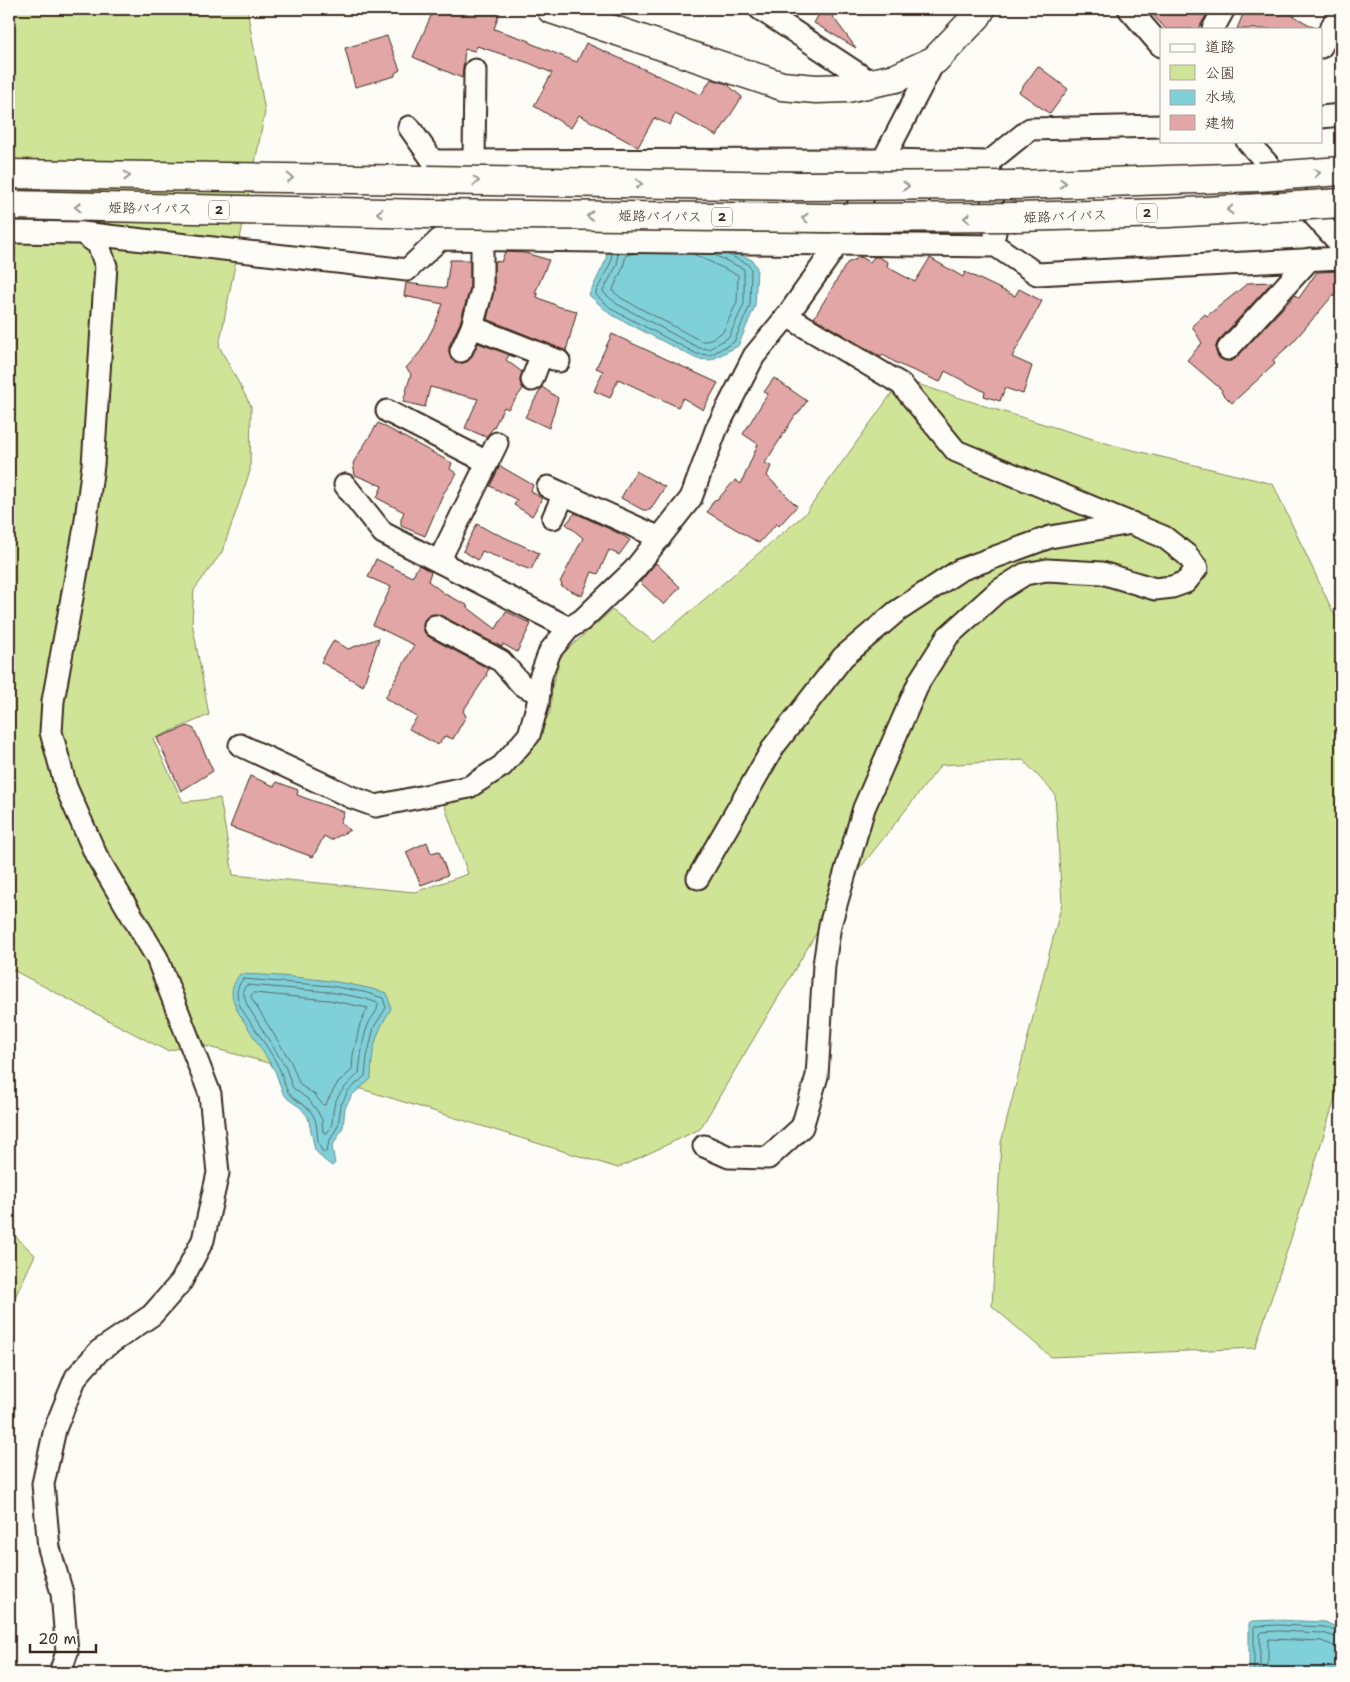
<svg xmlns="http://www.w3.org/2000/svg" width="1350" height="1682" font-family="'Shantell Sans','Klee One',sans-serif">
	<style>
		.green { fill: #d0e498; stroke: #86875b }
		.water { fill: #80d0da; stroke: #648e8f }
		.lines { fill: none; stroke-linecap: round; stroke-linejoin: round }
		.shore { stroke: #576c69; stroke-width: 1 }
		.building { fill: #e1a6a5; stroke: #3b2a1e }
		.street-casing { stroke: #3b2a1e; stroke-width: 25 }
		.secondary-casing { stroke: #3b2a1e; stroke-width: 31 }
		.highway-casing { stroke: #3b2a1e; stroke-width: 31 }
		.street { stroke: #fdfcf7; stroke-width: 21 }
		.secondary { stroke: #fdfcf7; stroke-width: 28 }
		.highway { stroke: #fdfcf7; stroke-width: 28 }
		.highway-bridge-casing { stroke: #3b2a1e; stroke-width: 31; stroke-linecap: butt }
		.highway-bridge { stroke: #fdfcf7; stroke-width: 28 }
		.oneway { stroke: #9c938a }
		.labels { text-anchor: middle; stroke-width: 4; stroke-linejoin: round; paint-order: stroke }
		.shield { fill: #fdfcf7; stroke: #75695f; stroke-width: 1 }
		.shield-label { font-size: 12px; font-weight: bold; fill: #3b2a1e }
		.street-label { font-size: 14px; fill: #3b2a1e; stroke: #fdfcf7 }
	</style>
	<rect width="100%" height="100%" fill="#fdfcf7"/>
	<filter id="ink" filterUnits="userSpaceOnUse"><feTurbulence type="fractalNoise" baseFrequency=".02" numOctaves="2"/><feDisplacementMap in="SourceGraphic" scale="10" xChannelSelector="R" yChannelSelector="G"/><feConvolveMatrix kernelMatrix="1 2 1 2 8 2 1 2 1" color-interpolation-filters="sRGB"/></filter>
	<g filter="url(#ink)">
		<g class="green">
			<path d="M17,9H247L265,112L219,346L251,406L250,471L222,552L194,590L192,622L209,715L153,739L183,802L220,798L233,875L415,892L468,874L444,804L508,777L550,713L552,687L561,655L612,610L654,642L805,514L902,379L991,408L1116,446L1273,484L1341,629V1079L1303,1202L1255,1348L1051,1357L992,1306L1001,1143L1062,903L1055,794L1023,760L941,765L839,895L700,1129L618,1168L329,1079L197,1044L167,1051L9,968V16Z"/>
			<path d="M9,1230L35,1255L9,1310Z"/>
		</g>
		<g class="water">
			<path d="M691,232L752,260L757,268L755,306L738,346L711,360L697,359L610,314L589,295L606,260L607,236Z"/>
			<path d="M240,974C289,976 339,979 387,993L391,1009C375,1034 372,1049 371,1079L352,1095L345,1108L343,1127L332,1147L335,1163L332,1166L323,1159L315,1150L308,1117L301,1108L288,1099L283,1093L275,1071L237,1010C230,993 230,989 240,974Z"/>
			<path d="M1278,1620L1325,1622L1341,1629V1673H1249V1623L1252,1621Z"/>
		</g>
		<g class="lines">
			<g class="shore">
				<path d="M612,253L611,262L596,292V295L613,310L697,354L710,355L734,342L750,305L751,269L748,264L727,254"/>
				<path d="M618,253L617,265L603,291L604,293L617,304L699,348L709,349L729,337L744,304V269L712,254"/>
				<path d="M639,253L626,255L623,268L613,289V291L621,298L701,341H707L723,332L737,302L738,275L693,254"/>
				<path d="M243,979L331,986L364,992L383,998L386,1008L374,1027L367,1057L365,1076L348,1091L341,1105L338,1126L330,1140L326,1152H323C314,1141 320,1127 313,1115C307,1104 294,1101 288,1092C284,1085 283,1077 280,1070C270,1049 253,1027 241,1008C236,996 235,989 243,979Z"/>
				<path d="M247,985L330,992L363,998L378,1003C379,1011 371,1017 368,1025C362,1040 361,1057 359,1073C350,1083 340,1090 335,1103C331,1114 335,1124 327,1133L323,1132L322,1120L318,1112L309,1100L293,1088L285,1066L247,1005L243,991Z"/>
				<path d="M254,993L329,1000L368,1008L360,1024L353,1055L352,1070L337,1084L325,1105H323L314,1094L300,1085L291,1062L253,1001L251,996Z"/>
				<path d="M1254,1673V1628L1255,1626L1278,1625L1324,1627L1341,1633"/>
				<path d="M1260,1673V1634L1262,1632L1278,1631L1323,1633L1341,1639"/>
				<path d="M1268,1673V1641L1269,1639L1322,1641L1334,1646L1341,1647"/>
			</g>
		</g>
		<g class="building">
			<path d="M434,9H501L494,29L530,41V43L577,62L586,43L701,95L711,79L730,85L729,86L742,97L717,136L675,114L670,125L654,118L638,147L579,115L571,128L534,106L552,73L529,63L477,46L475,51L465,49L462,78L413,57Z"/>
			<path d="M822,9H827L856,48L814,23Z"/>
			<path d="M1147,9H1210L1198,29H1166Z"/>
			<path d="M1245,9H1281L1317,29H1237Z"/>
			<path d="M387,36L400,70L395,73V76L355,87L345,48Z"/>
			<path d="M1038,66L1068,89L1050,114L1019,92Z"/>
			<path d="M505,252L525,253L549,260L535,293L538,294L537,297L560,307L577,311L566,351L487,319L494,290V261L501,262Z"/>
			<path d="M861,257L870,262L874,257H878L888,262L887,267L915,282L930,258L963,277L965,272L1015,296L1019,289L1042,301L1012,357L1032,366L1023,394L1005,388L1000,401L984,396L985,392L945,371L940,382L898,364L883,355L881,357L814,318L847,263Z"/>
			<path d="M450,260H470V288L460,323L449,346V353L451,359L456,363H463L468,361L472,356L478,343L526,361L509,355L506,360L522,372L520,381L523,389L508,409L504,407L494,427L486,437L465,428L478,399L430,387L425,407L403,402L411,374L406,368L421,351L435,324L443,304L404,296L406,283L446,288Z"/>
			<path d="M1341,271V286L1293,342L1273,360L1275,364L1232,403L1221,392L1222,390L1187,360L1202,343L1192,326L1205,314L1207,316L1248,283L1272,282L1218,341L1216,346V352L1219,358L1225,361H1231L1237,357L1295,295L1299,298L1317,272Z"/>
			<path d="M612,334L718,383L703,410L683,398L678,407L618,379L610,398L594,391L603,371L596,368Z"/>
			<path d="M774,378L807,401L797,415L796,414L765,463L771,466L767,476L797,506L779,526L776,524L759,543L707,512L714,500L718,499L735,480L741,484L758,444L743,434L768,394L764,392Z"/>
			<path d="M542,387L558,398L549,428L525,417Z"/>
			<path d="M378,423L452,463L450,469L457,474L443,494L425,536L401,526V519L404,512L377,498L382,486L355,475L353,463Z"/>
			<path d="M500,466L533,485L531,491L542,499L532,516L514,505L517,500L490,486Z"/>
			<path d="M636,471L665,487L650,510H643L621,498Z"/>
			<path d="M575,513L620,534L630,540L619,555L609,550L598,574L592,572L582,596L561,586L562,584L560,582L583,538L566,524Z"/>
			<path d="M477,524L495,534V533L539,553L531,570L482,551L478,560L463,551Z"/>
			<path d="M376,559L412,577L419,565L431,572L428,581L445,594L467,605V607L496,629L506,611L531,624L517,652L503,644L502,647L440,615L434,614L428,616L424,620L423,627L425,633L429,637L489,669L486,674L487,675L463,711L466,716L453,739L445,736L438,745L409,729L417,717L385,698L414,645L373,625L391,587L368,577Z"/>
			<path d="M656,563L680,587L664,605L640,582Z"/>
			<path d="M379,638L363,686L321,662L334,640L348,649Z"/>
			<path d="M188,726L194,729L213,771L181,791L157,738Z"/>
			<path d="M250,776L274,786L277,782L298,790L297,795L344,812L340,823L350,830L331,840L324,836L313,857L230,827Z"/>
			<path d="M427,842L431,853L439,851L448,875L421,885L406,852Z"/>
		</g>
		<g class="lines">
			<g class="street-casing">
				<g id="street">
					<path d="M760,9L872,83"/>
					<path d="M1129,9L1161,46"/>
					<path d="M1213,29L1224,9"/>
					<path d="M1321,47L1341,9"/>
					<path d="M1321,117L1341,115"/>
					<path d="M409,127L433,161L883,160L989,162"/>
					<path d="M1247,141L1341,245"/>
					<path d="M474,161L475,70"/>
					<path d="M9,232L82,233L98,244L106,266L93,465L85,527L53,701L51,732L66,787L96,855L157,958L210,1094L218,1173L203,1240L181,1282L152,1315L99,1351L76,1377L55,1429L43,1484L49,1548L62,1593L67,1652L60,1673"/>
					<path d="M82,233L407,270L440,239L996,246L1037,274L1341,258"/>
					<path d="M995,233L989,162L1030,129L1161,126"/>
					<path d="M472,327L559,361"/>
					<path d="M1228,349L1310,259"/>
					<path d="M461,351L472,327L482,290V239"/>
					<path d="M532,380L542,354"/>
					<path d="M387,411L487,462"/>
					<path d="M345,485L383,533L569,628"/>
					<path d="M548,487L660,538"/>
					<path d="M553,518L564,494"/>
					<path d="M439,561L497,443"/>
					<path d="M435,626L501,661L522,685L539,693"/>
					<path d="M240,745L351,797L376,806L469,787L502,766L529,735L538,703L540,678L550,651L569,628L582,620L634,570L691,498L716,430L754,356L787,316L837,245L883,160L935,60"/>
					<path d="M698,878L774,746L843,657L896,612L960,570L1050,537L1132,523"/>
					<path d="M704,1146L729,1157L768,1158L802,1127L817,1076L824,965L830,925L864,808L920,680L948,636L998,591L1025,574L1047,570L1102,573L1155,589L1172,587L1186,582L1197,568L1187,555L1164,537L956,451L901,384L787,316"/>
				</g>
			</g>
			<g class="secondary-casing">
				<path id="secondary" d="M551,9L782,86L816,89L847,88L896,78L935,60L977,16L981,9"/>
			</g>
			<g class="highway-casing">
				<g id="highway">
					<path d="M9,174L428,180"/>
					<path d="M1015,185L1259,177"/>
					<path d="M9,205L429,214"/>
					<path d="M1016,217L1169,213L1279,207"/>
				</g>
			</g>
			<use href="#street" class="street"/>
			<use href="#secondary" class="secondary"/>
			<use href="#highway" class="highway"/>
			<g class="highway-bridge-casing">
				<g id="highway-bridge">
					<path d="M1259,177L1341,171"/>
					<path d="M428,180L799,186L1015,185"/>
					<path d="M1279,207L1341,203"/>
					<path d="M429,214L826,218L1016,217"/>
				</g>
			</g>
			<use href="#highway-bridge" class="highway-bridge"/>
		</g>
		<defs><path id="oneway-chevron" d="M-2-3.5L2.5 0L-2 3.5" fill="none" stroke-width="1.6" stroke-linecap="round" stroke-linejoin="round" transform="scale(1.25)"/></defs>
		<g class="oneway">
			<use href="#oneway-chevron" transform="translate(1317 173) rotate(-4)"/>
			<use href="#oneway-chevron" transform="translate(127 176) rotate(1)"/>
			<use href="#oneway-chevron" transform="translate(290 178) rotate(1)"/>
			<use href="#oneway-chevron" transform="translate(476 181) rotate(1)"/>
			<use href="#oneway-chevron" transform="translate(1063 183) rotate(-2)"/>
			<use href="#oneway-chevron" transform="translate(639 184) rotate(1)"/>
			<use href="#oneway-chevron" transform="translate(906 186)"/>
			<use href="#oneway-chevron" transform="translate(78 207) rotate(-179)"/>
			<use href="#oneway-chevron" transform="translate(1230 210) rotate(177)"/>
			<use href="#oneway-chevron" transform="translate(380 213) rotate(-179)"/>
			<use href="#oneway-chevron" transform="translate(590 216) rotate(-179)"/>
			<use href="#oneway-chevron" transform="translate(805 218) rotate(-179)"/>
			<use href="#oneway-chevron" transform="translate(967 218) rotate(180)"/>
		</g>
	</g>
	<g class="labels">
		<g class="shield">
			<rect x="209" y="200.5" width="20" height="19" rx="4"/>
			<rect x="1137" y="203.5" width="20" height="19" rx="4"/>
			<rect x="712" y="207.5" width="20" height="19" rx="4"/>
		</g>
		<g class="shield-label">
			<text x="219" y="214">2</text>
			<text x="1147" y="217">2</text>
			<text x="722" y="221">2</text>
		</g>
		<g class="street-label">
			<text transform="translate(150 208) rotate(1)" y="5">姫路バイパス</text>
			<text transform="translate(660 216) rotate(1)" y="5">姫路バイパス</text>
			<text transform="translate(1065 216) rotate(-2)" y="5">姫路バイパス</text>
		</g>
	</g>
	<rect width="1350" height="1682" fill="none" stroke="#fdfcf7" stroke-width="30"/>
	<rect x="15" y="15" width="1320" height="1652" fill="none" stroke="#3b2a1e" stroke-width="2" filter="url(#ink)"/>
	<rect x="1160" y="28" width="162" height="115" fill="#fdfcf7" stroke="#afa8a0"/>
	<rect x="1170" y="44" width="25" height="8" fill="#fdfcf7" stroke="#afa8a0"/>
	<text x="1205" y="52" font-size="15" fill="#3b2a1e">道路</text>
	<rect x="1170" y="65" width="25" height="15" fill="#d0e498" stroke="#afa8a0"/>
	<text x="1205" y="78" font-size="15" fill="#3b2a1e">公園</text>
	<rect x="1170" y="90" width="25" height="15" fill="#80d0da" stroke="#afa8a0"/>
	<text x="1205" y="102" font-size="15" fill="#3b2a1e">水域</text>
	<rect x="1170" y="115" width="25" height="15" fill="#e1a6a5" stroke="#afa8a0"/>
	<text x="1205" y="128" font-size="15" fill="#3b2a1e">建物</text>
	<path d="M30 1644v8h66v-8" fill="none" stroke="#3b2a1e" stroke-width="2.5"/>
	<text x="38" y="1644" font-size="15" fill="#3b2a1e" stroke="#fdfcf7" stroke-width="4" paint-order="stroke">20 m</text>
</svg>
